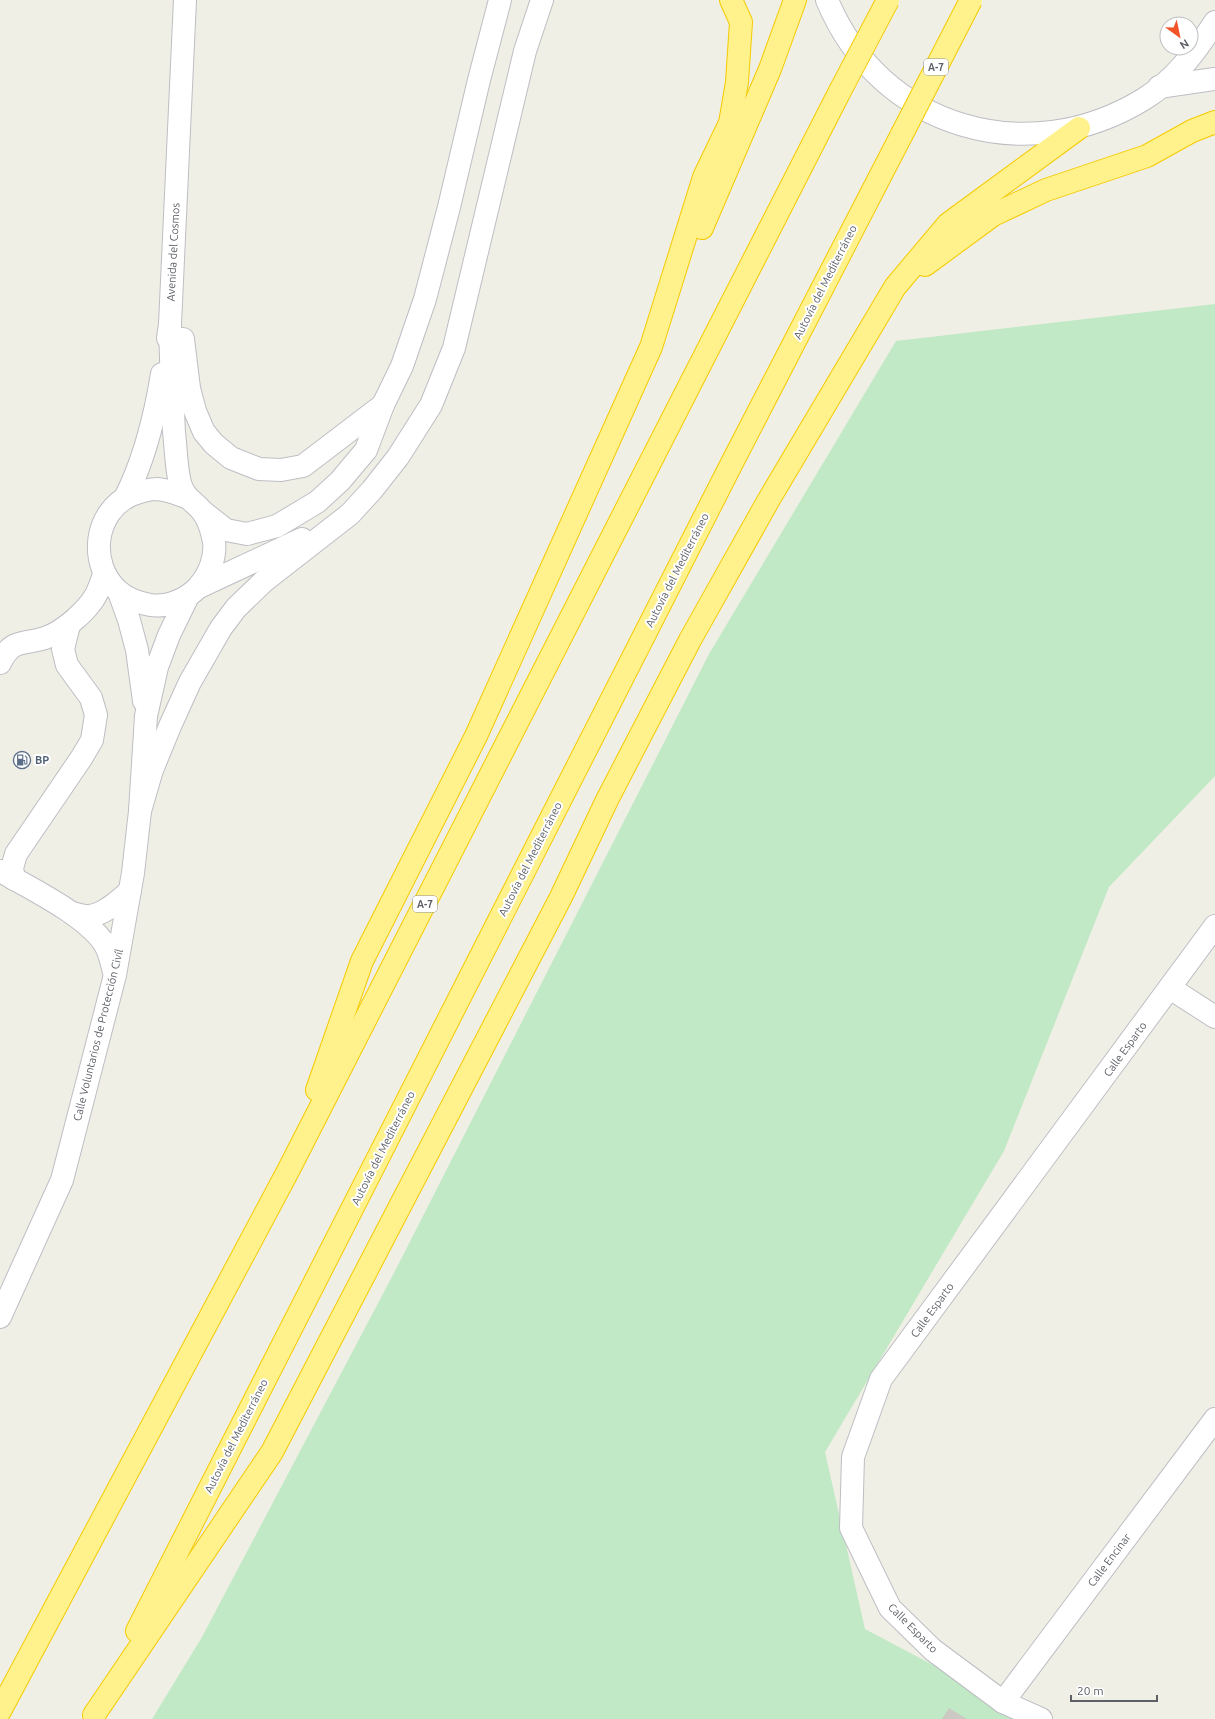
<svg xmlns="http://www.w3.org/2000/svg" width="1215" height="1719" font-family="Ubuntu,sans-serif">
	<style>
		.green { fill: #c1e9c6 }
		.building { fill: #cbc9c2 }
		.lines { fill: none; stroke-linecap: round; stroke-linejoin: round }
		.minor-casing { stroke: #bdbec4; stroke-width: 24 }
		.highway-casing { stroke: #f5ca00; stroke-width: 24 }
		.minor { stroke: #fff; stroke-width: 22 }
		.highway { stroke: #fff28d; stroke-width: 22 }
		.highway-bridge-casing { stroke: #f5ca00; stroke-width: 24; stroke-linecap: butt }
		.highway-bridge { stroke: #fff28d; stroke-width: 22 }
		.labels { text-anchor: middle; stroke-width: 4; stroke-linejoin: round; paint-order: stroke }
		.shield { fill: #fff; stroke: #8e9094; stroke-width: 1 }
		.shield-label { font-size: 10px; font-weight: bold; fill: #5d6066 }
		.street-label { font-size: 11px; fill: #5d6066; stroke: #fff }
		.service-label { font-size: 11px; font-weight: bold; fill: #4e5e75; stroke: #fff; text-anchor: start }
	</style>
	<rect width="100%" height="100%" fill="#f0efe5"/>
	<path class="green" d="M1215,304V776L1109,887L1004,1151L825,1452L865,1629L1003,1702L1019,1719H152L202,1637L395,1271L709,654L896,341Z"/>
	<path class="building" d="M949,1708L967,1719H942Z"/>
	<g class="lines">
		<g class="minor-casing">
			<g id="minor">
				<path d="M827,0C880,128 1027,171 1144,99C1175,80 1196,51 1215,22"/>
				<path d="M1159,87L1215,79"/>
				<path d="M170,324C171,360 172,396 174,432C176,449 176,467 180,483C185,499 193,500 202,511C209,520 212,531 214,542C216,557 209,575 199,586C188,599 167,608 150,605C139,603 127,599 118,591C88,564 94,512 131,495C139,492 148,489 157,489C167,490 176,493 186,497"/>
				<path d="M168,338L170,324L185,0"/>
				<path d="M183,339L189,388L195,411L204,432L214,444L231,458L259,469L281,470L303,466L383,405"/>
				<path d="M125,498C145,459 155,417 162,374"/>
				<path d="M203,512L226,530L247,534L277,526L317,502L340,481L366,450L383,405L402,366L425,299L449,207L479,80L500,0"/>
				<path d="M199,587L302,539"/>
				<path d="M119,592L129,620L137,650L144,701"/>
				<path d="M0,663C12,638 23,645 45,638C63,632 87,611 96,595C99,589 101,582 104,575"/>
				<path d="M140,811L152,770L170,726L190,682L221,628L236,608L264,581L350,514L372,490L398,457L431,405L454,348L525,51L542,0"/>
				<path d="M0,871C30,888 85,915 104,943C110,952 111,962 114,972"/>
				<path d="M14,879L12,868L16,854L82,757L92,740L96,715L91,698L67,665L63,649L69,625"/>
				<path d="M72,913C77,914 83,916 88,916C103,916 119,900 130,891"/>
				<path d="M1170,988L1215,1017"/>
				<path d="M0,1317L62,1180L115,975L133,873L140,811L146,716L157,667L169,635L188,596"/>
				<path d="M1003,1702L1215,1419"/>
				<path d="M1041,1719L1003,1702L933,1650L890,1608L851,1528L853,1457L881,1379L1215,926"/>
			</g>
		</g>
		<g class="highway-casing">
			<g id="highway">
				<path d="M702,228L770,69L795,0"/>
				<path d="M925,265L993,215L1046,190L1147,156L1192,131L1215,122"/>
				<path d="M317,1090L362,961L476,736L651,347L704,177L730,123L737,82L741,22L731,0"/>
				<path d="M137,1631L734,459L902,134"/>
				<path d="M0,1711L288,1171L840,91"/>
				<path d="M94,1715L272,1452L561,897L607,800L690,640L768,501L895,287L948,224L1079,128"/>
			</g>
		</g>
		<use href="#minor" class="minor"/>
		<use href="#highway" class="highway"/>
		<g class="highway-bridge-casing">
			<g id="highway-bridge">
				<path d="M840,91L888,0"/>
				<path d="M902,134L971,0"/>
			</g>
		</g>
		<use href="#highway-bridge" class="highway-bridge"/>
	</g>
	<defs>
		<g id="fuel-ring" transform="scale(0.9)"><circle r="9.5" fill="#fff" stroke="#5c6f8a" stroke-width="1.5"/><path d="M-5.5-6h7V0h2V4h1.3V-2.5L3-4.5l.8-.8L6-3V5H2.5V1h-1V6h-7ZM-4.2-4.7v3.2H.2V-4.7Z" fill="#5c6f8a"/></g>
	</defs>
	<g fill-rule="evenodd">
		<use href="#fuel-ring" x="22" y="760"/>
	</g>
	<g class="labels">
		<g class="shield">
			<rect x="924" y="59" width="24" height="16" rx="3"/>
			<rect x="413" y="896" width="24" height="16" rx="3"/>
		</g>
		<g class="shield-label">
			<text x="936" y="71">A-7</text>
			<text x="425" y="908">A-7</text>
		</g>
		<g class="street-label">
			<text transform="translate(173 252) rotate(-87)" y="4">Avenida del Cosmos</text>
			<text transform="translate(825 282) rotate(-63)" y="4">Autovía del Mediterráneo</text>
			<text transform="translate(677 570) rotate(-63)" y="4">Autovía del Mediterráneo</text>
			<text transform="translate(530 859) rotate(-63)" y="4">Autovía del Mediterráneo</text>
			<text transform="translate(98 1035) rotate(-76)" y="4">Calle Voluntarios de Protección Civíl</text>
			<text transform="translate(1125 1049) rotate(-54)" y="4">Calle Esparto</text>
			<text transform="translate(383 1148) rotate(-63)" y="4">Autovía del Mediterráneo</text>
			<text transform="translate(932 1310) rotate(-54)" y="4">Calle Esparto</text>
			<text transform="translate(236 1436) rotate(-63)" y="4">Autovía del Mediterráneo</text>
			<text transform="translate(1109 1560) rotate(-53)" y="4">Calle Encinar</text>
			<text transform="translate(913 1628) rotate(45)" y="4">Calle Esparto</text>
		</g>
		<g class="service-label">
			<text x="35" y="764">BP</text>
		</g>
	</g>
	<g transform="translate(1179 36) rotate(147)"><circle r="19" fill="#ffffff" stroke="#bebfc2"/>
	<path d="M0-3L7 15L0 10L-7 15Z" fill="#f2542a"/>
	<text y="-6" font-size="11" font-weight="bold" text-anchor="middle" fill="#5d6066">N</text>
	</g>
	<path d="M1071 1695v6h86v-6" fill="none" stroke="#5d6066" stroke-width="2"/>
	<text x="1077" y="1695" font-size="12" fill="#5d6066" stroke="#ffffff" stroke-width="3" paint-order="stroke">20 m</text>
</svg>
